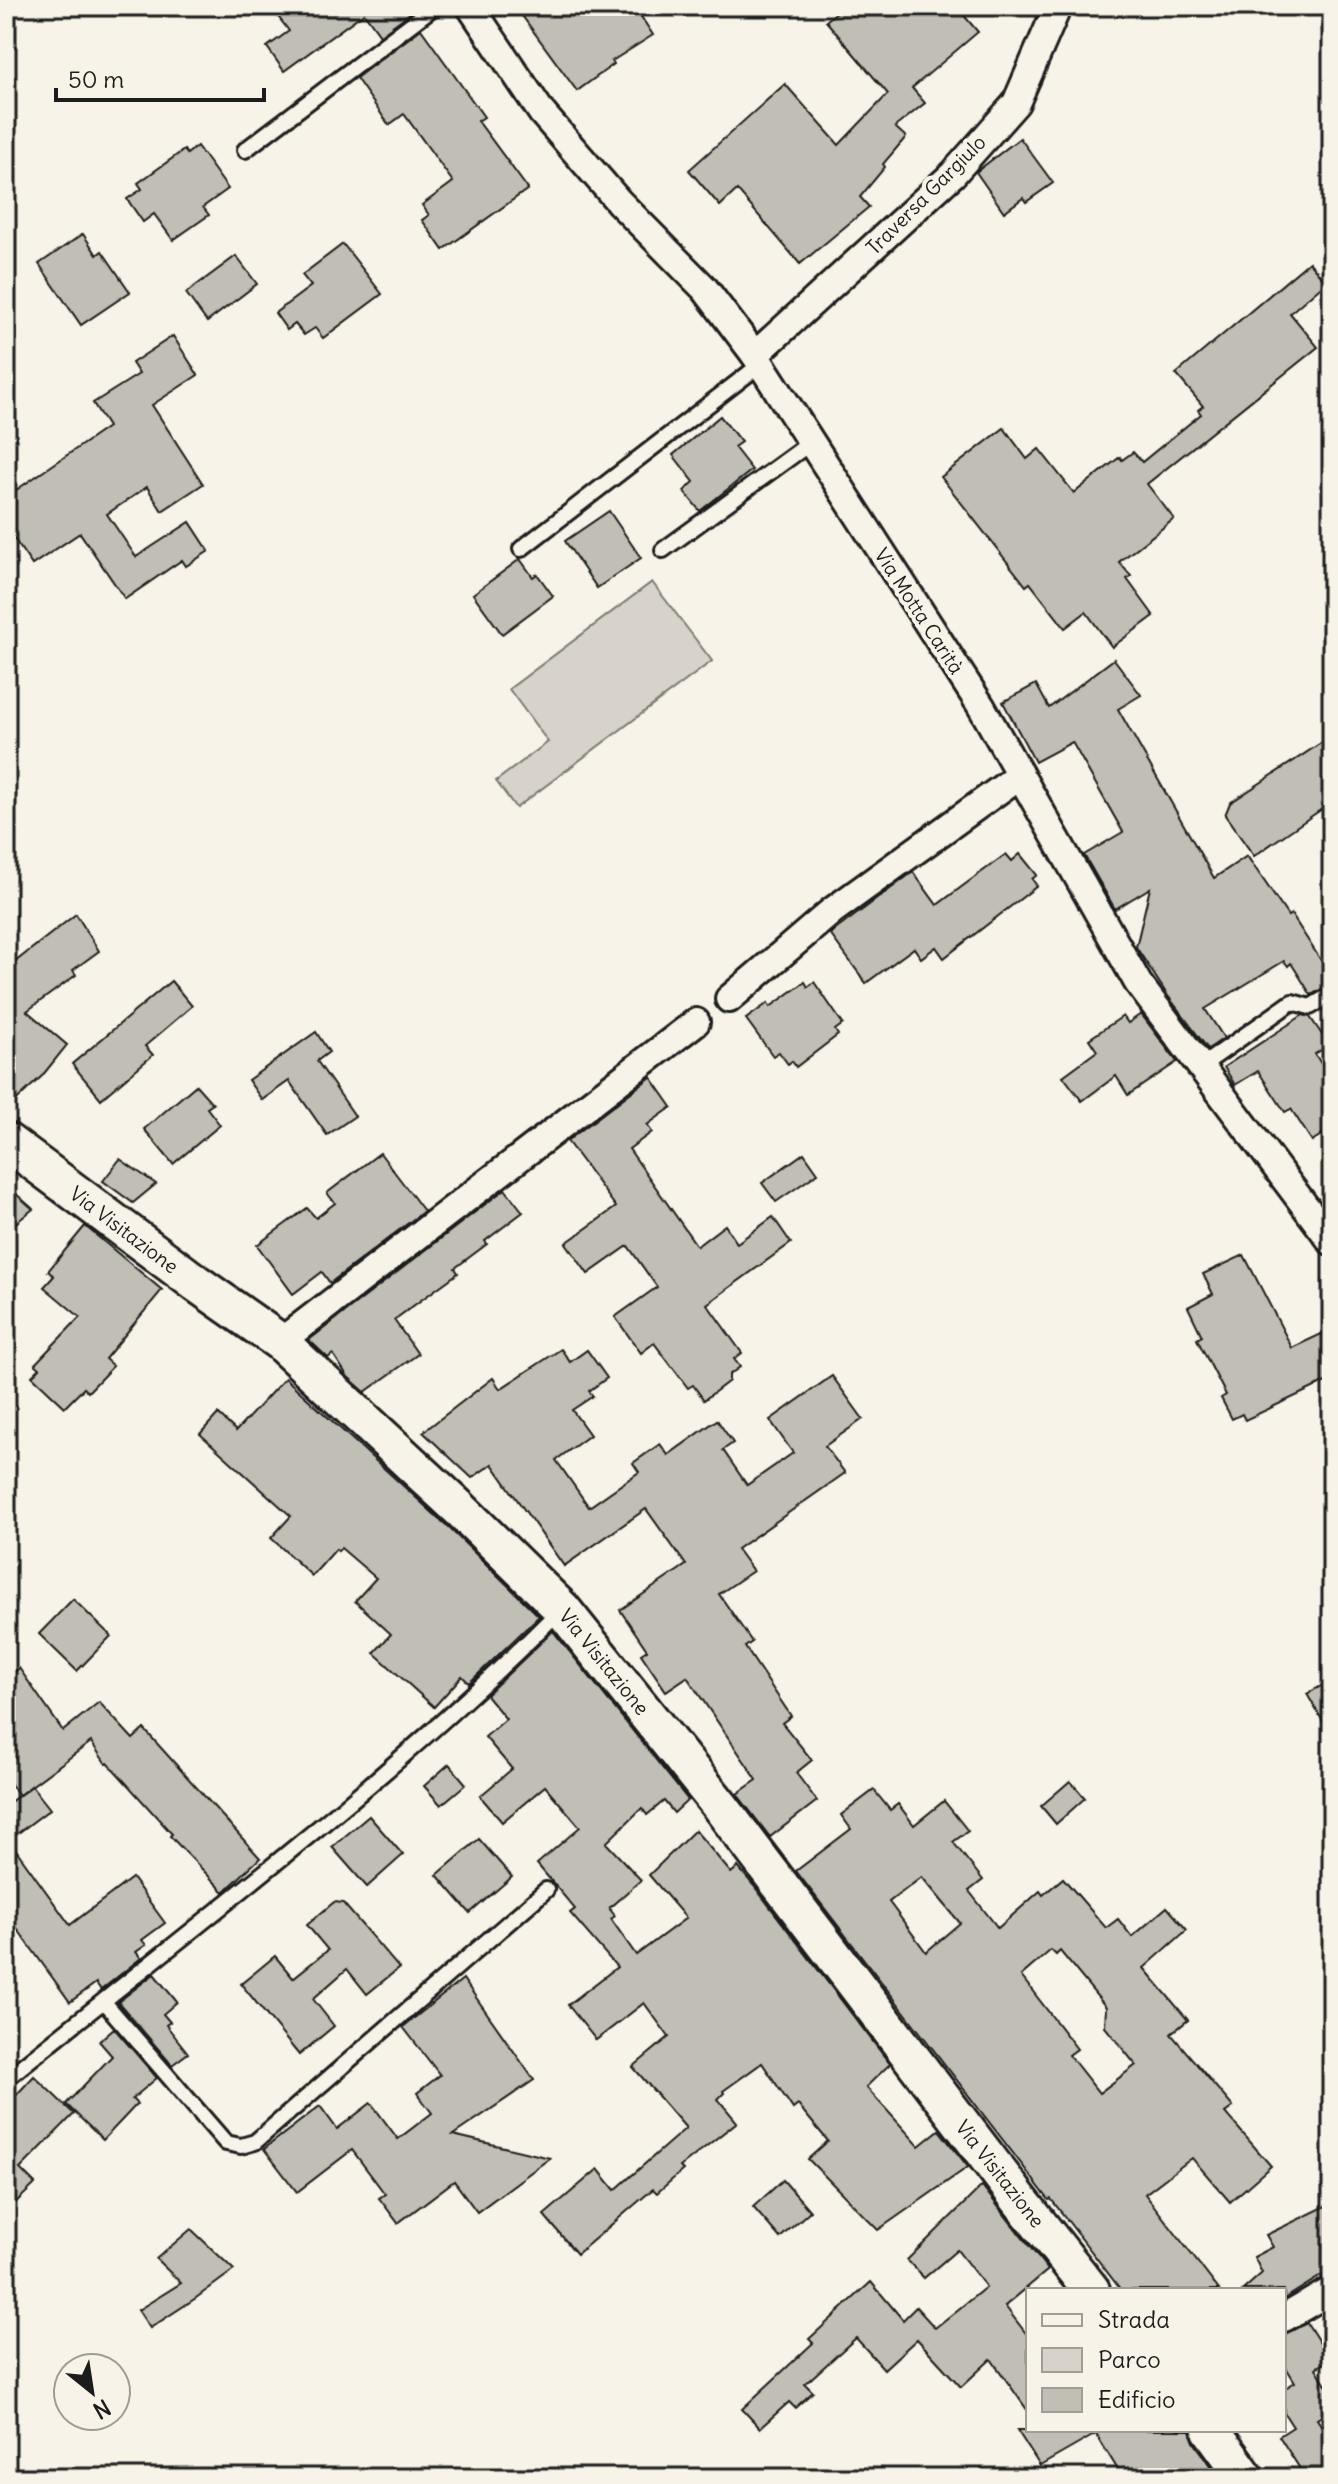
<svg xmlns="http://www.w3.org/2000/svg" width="1338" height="2484" font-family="Delius,sans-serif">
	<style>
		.green { fill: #d7d3cb; stroke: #7a7874; stroke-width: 2 }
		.building { fill: #c0beb5; stroke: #1c1c1c; stroke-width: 2; fill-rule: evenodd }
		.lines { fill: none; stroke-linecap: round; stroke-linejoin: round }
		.lane-casing { stroke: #1c1c1c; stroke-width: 20 }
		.street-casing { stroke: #1c1c1c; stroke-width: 32 }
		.secondary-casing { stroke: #1c1c1c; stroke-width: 42 }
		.lane { stroke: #f7f3e8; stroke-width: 14 }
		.street { stroke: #f7f3e8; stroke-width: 26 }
		.secondary { stroke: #f7f3e8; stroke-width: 36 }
		.labels { text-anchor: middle; stroke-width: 8; stroke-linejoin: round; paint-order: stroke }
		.street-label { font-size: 20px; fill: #1c1c1c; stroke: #f7f3e8 }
	</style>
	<rect width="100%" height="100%" fill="#f7f3e8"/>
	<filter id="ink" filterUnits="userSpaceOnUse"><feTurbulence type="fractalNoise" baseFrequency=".0125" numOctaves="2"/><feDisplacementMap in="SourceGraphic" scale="16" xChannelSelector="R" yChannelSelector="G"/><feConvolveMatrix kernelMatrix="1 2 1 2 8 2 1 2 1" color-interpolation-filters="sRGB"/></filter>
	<g filter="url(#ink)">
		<path class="green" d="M652,582L712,661L516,808L496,781L548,742L509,689Z"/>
		<g class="building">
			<path d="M270,6H405L410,13L380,35L364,13L284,71L267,47L289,31Z"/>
			<path d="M515,6H634L653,35L612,61L614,64L577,91Z"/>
			<path d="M844,6H956L978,32L912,88L925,103L895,127L906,137L883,164L885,167L860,197L869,207L800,264L737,190L720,206L689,170L785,84L839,145L888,94L826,21Z"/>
			<path d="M421,29L484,117L478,121L528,189L443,250L422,220L429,215L422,205L453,182L404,114L389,125L356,78Z"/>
			<path d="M1020,138L1053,183L1026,202L1023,198L1004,212L976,172Z"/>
			<path d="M197,146L228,189L203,207L209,215L173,240L154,214L143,222L127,199L142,189L138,183L184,150L187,154Z"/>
			<path d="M83,234L97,255L102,251L130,292L81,325L39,264Z"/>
			<path d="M343,244L382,294L323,338L315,328L304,335L295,324L287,330L275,313L311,286L302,275Z"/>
			<path d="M236,256L257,284L207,322L186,293Z"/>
			<path d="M1309,262L1326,282L1290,313L1318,347L1147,484L1174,519L1119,562L1131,576L1127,579L1154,616L1112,647L1086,612L1065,628L1030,583L1026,586L941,477L1004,428L1027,459L1039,449L1074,493L1120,457L1122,460L1133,452L1142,462L1201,414L1198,410L1203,406L1176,374Z"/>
			<path d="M173,336L198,375L152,405L203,484L162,511L147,487L107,514L136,557L190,522L209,551L186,566L182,560L125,599L80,533L32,565L6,527V497L108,427L93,403L139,374L132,363Z"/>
			<path d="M720,416L741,442L734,447L752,470L700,511L684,491L694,482L673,455Z"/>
			<path d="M609,511L641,558L597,588L565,541Z"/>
			<path d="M520,559L533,577L537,574L553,596L502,634L473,594Z"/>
			<path d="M1114,659L1141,695L1118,709L1214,878L1247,856L1288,916L1291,914L1322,962L1332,956V983L1311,995L1291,963L1288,966L1284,961L1205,1009L1224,1038L1208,1049L1168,996L1136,947L1150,888L1115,909L1084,855L1123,832L1072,742L1035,762L1003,702L1036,684L1049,708Z"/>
			<path d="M1324,741L1332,754V802L1254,856L1225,815L1230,803Z"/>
			<path d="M1006,854L1012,861L1020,854L1037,875L1032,879L1037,886L944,958L936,947L921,958L914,948L866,983L830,934L913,872L937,905Z"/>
			<path d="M76,914L99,951L73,970L76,975L27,1011L67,1045L42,1076L6,1110V969Z"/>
			<path d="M171,981L192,1006L145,1046L153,1055L101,1099L72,1064Z"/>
			<path d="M805,982L808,987L814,982L843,1024L835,1030L838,1035L796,1067L792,1061L788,1064L779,1052L773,1056L746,1019L768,1003L770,1007Z"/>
			<path d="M1141,1014L1177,1062L1128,1095L1116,1076L1082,1101L1063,1076L1097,1051L1089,1039L1123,1016L1128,1023Z"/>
			<path d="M1303,1015L1310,1017L1329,1045L1315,1054L1332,1081V1128L1312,1141L1291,1109L1285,1112L1258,1071L1235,1085L1224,1067Z"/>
			<path d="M316,1032L329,1052L317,1061L355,1116L327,1135L289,1081L262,1100L248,1080Z"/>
			<path d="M651,1077L672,1107L647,1125L652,1132L629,1149L697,1246L725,1225L737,1243L773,1217L791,1243L707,1304L742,1353L734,1359L740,1367L729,1375V1381L704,1400L693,1385L688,1388L654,1343L641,1353L615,1317L657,1287L628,1246L588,1274L566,1243L616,1207L567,1141Z"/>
			<path d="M196,1085L213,1104L207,1108L220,1125L173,1164L144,1129Z"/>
			<path d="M380,1153L424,1211L330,1283L322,1272L293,1294L257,1245L307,1208L316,1218L335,1203L327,1193Z"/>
			<path d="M804,1153L818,1173L776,1202L762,1183Z"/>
			<path d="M120,1159L156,1184L133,1203L103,1181Z"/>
			<path d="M6,1185L33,1209L6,1231Z"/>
			<path d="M505,1189L523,1212L485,1241L487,1244L455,1268L458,1273L394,1320L418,1354L365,1392L348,1377L333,1354L328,1358L309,1340Z"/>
			<path d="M85,1226L162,1290L105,1359L113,1366L88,1392L84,1388L65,1407L32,1376L40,1368L35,1364L80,1317L44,1287L54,1276L48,1271Z"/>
			<path d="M1244,1255L1292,1348L1332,1329V1379L1245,1420L1242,1414L1232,1419L1221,1398L1226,1395L1197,1339L1202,1336L1188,1307L1213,1294L1203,1274Z"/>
			<path d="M561,1349L570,1362L587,1350L607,1378L589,1391L593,1396L572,1410L590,1435L556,1460L589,1507L639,1472L633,1463L660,1444L668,1455L717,1420L733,1443L723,1450L747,1485L793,1453L770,1420L832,1376L863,1419L825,1446L845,1473L737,1549L753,1571L719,1594L752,1642L745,1647L791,1716L782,1723L812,1760L796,1773L817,1801L770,1837L737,1794L757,1780L687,1677L666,1691L641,1654L647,1650L620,1610L686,1565L646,1509L564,1566L492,1464L472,1478L423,1432L493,1378L500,1389Z"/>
			<path d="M285,1378L446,1525L539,1616L469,1683L462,1676L434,1707L374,1653L391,1634L355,1601L376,1578L341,1548L338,1551L336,1549L312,1576L271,1538L291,1516L200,1434L218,1414L236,1431Z"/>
			<path d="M73,1599L111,1636L77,1671L39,1634Z"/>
			<path d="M553,1631L688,1800L674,1813L664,1801L647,1815L642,1808L606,1843L641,1880L609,1908L615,1916L611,1919L636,1955L686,1918L649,1875L695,1830L731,1873L738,1867L754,1886L890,2064L866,2087L919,2146L939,2130L968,2167L878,2230L808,2159L828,2141L798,2105L793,2109L762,2063L723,2091L724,2093L718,2099L737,2122L680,2167L683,2170L657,2193L653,2189L577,2254L544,2215L598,2169L615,2190L686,2128L633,2067L669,2037L644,2003L596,2040L568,2005L617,1967L570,1913L575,1909L537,1864L580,1827L545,1786L502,1822L480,1796L512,1769L485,1737L506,1719L486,1695Z"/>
			<path d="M19,1668L63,1731L99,1702L133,1739L144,1729L260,1858L224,1892L170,1836L172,1834L108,1763L106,1764L91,1742L19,1795L6,1778V1680Z"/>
			<path d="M1332,1680V1737L1307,1694Z"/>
			<path d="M449,1764L466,1784L441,1805L424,1786Z"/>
			<path d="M1070,1781L1085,1798L1056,1824L1041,1806Z"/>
			<path d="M32,1786L50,1809L9,1840L70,1925L132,1878L165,1923L142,1940L146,1945L136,1952L141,1958L101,1990L96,1983L70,2002L6,1913V1805Z"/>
			<path d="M874,1790L890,1810L898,1804L914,1825L944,1801L968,1831L953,1842L983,1880L969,1891L998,1928L1040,1891L1043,1895L1063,1878L1106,1928L1118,1919L1132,1937L1167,1907L1187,1930L1144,1968L1188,2020L1171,2034L1233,2107L1225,2113L1271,2166L1230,2202L1192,2158L1145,2194L1219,2290H1121L1051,2199L1049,2200L796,1871L851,1829L841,1815ZM922,1877L960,1923L926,1952L889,1902ZM1051,1950L1056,1955L1060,1951L1106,2007L1105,2027L1136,2065L1099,2093L1069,2055L1077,2049L1021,1976Z"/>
			<path d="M369,1816L403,1855L367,1887L332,1847Z"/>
			<path d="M479,1839L512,1877L470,1913L437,1875Z"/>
			<path d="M334,1902L343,1903L399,1968L367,1994L347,1969L313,1999L334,2026L299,2055L241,1984L275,1956L293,1978L328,1950L307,1925Z"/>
			<path d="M154,1974L177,2002L163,2014L170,2022L166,2025L188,2053L172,2065L118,2002Z"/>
			<path d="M463,1979L534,2080L453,2135L550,2158L477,2212L454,2181L398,2223L379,2198L385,2194L352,2150L297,2192L264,2149L320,2106L337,2129L371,2103L398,2139L432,2113L417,2093L440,2075L403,2027Z"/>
			<path d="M114,2028L157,2078L132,2099L137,2104L103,2140L66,2104L112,2056L99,2041Z"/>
			<path d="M34,2076L74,2114L20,2169L35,2184L6,2212V2106Z"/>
			<path d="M783,2180L810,2211L780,2238L753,2207Z"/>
			<path d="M982,2186L1048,2270L1005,2306L1028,2336V2411L991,2359L961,2387L917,2339L884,2369L856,2338L805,2384L813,2392L795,2408L789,2402L760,2428L742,2409L813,2343L809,2339L871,2282L903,2320L916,2307L935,2328L986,2287L957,2250L924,2278L907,2260Z"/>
			<path d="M1332,2203V2269L1284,2299V2290H1243L1262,2273L1254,2257L1273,2247L1266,2235Z"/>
			<path d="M191,2229L234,2270L196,2298L150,2328L138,2310L181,2283L156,2259Z"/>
			<path d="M1307,2323L1330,2359L1316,2368L1332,2394V2409L1317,2419L1332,2442V2478H1306L1279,2436L1293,2427L1284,2413V2389L1295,2382L1284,2364V2334Z"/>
			<path d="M1017,2430H1190L1194,2442L1220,2478H1123L1096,2434L1040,2466Z"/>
		</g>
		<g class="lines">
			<g class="lane-casing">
				<g id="lane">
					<path d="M245,150L435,6"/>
					<path d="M521,549L761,364"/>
					<path d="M663,550L810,443"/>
					<path d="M1200,1067L1292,1002L1310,1007L1332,994"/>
					<path d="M104,2002L226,2143L241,2146L255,2142L546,1890"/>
					<path d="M6,2079C195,1926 389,1782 561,1609"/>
				</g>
			</g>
			<g class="street-casing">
				<g id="street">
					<path d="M470,6L542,113L619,202L705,289L755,355L981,706L1138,983L1332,1242"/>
					<path d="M755,355L953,174L1016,103L1058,6"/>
					<path d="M729,999L832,911L1020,775"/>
					<path d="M280,1342L696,1022"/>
					<path d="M1284,2318L1332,2290"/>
				</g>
			</g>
			<g class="secondary-casing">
				<g id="secondary">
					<path d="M6,1141L196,1283L280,1342L461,1510L562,1609L720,1806L1022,2203L1091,2290"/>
					<path d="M1211,2430L1246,2478"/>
				</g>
			</g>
			<use href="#lane" class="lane"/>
			<use href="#street" class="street"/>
			<use href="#secondary" class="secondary"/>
		</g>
	</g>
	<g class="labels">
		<g class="street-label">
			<text transform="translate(926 195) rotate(-45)" y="7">Traversa Gargiulo</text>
			<text transform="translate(919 611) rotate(57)" y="7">Via Motta Carità</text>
			<text transform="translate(124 1230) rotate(37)" y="7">Via Visitazione</text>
			<text transform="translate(604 1662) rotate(51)" y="7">Via Visitazione</text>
			<text transform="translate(1000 2174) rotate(52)" y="7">Via Visitazione</text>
		</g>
	</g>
	<rect width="1338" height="2484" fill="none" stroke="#f7f3e8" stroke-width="32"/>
	<rect x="16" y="16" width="1306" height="2452" fill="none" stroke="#1c1c1c" stroke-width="3" filter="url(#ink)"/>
	<rect x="1026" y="2288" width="260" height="144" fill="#f7f3e8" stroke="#9f9d96" stroke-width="2"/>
	<rect x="1042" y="2314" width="40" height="12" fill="#f7f3e8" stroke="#9f9d96" stroke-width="2"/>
	<text x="1098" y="2328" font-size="24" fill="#1c1c1c">Strada</text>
	<rect x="1042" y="2348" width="40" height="24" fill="#d7d3cb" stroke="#9f9d96" stroke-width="2"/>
	<text x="1098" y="2368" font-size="24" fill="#1c1c1c">Parco</text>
	<rect x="1042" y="2388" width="40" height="24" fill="#c0beb5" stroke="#9f9d96" stroke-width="2"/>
	<text x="1098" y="2408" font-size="24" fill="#1c1c1c">Edificio</text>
	<g transform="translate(92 2392) rotate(150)"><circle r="38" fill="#f7f3e8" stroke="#9f9d96" stroke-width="2"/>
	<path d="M0-6L14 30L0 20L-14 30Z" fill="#1c1c1c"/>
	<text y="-12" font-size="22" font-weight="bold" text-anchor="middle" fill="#1c1c1c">N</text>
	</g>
	<path d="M56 88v12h208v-12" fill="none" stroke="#1c1c1c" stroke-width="4"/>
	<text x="68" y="88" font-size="24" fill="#1c1c1c" stroke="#f7f3e8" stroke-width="6" paint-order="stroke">50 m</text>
</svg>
